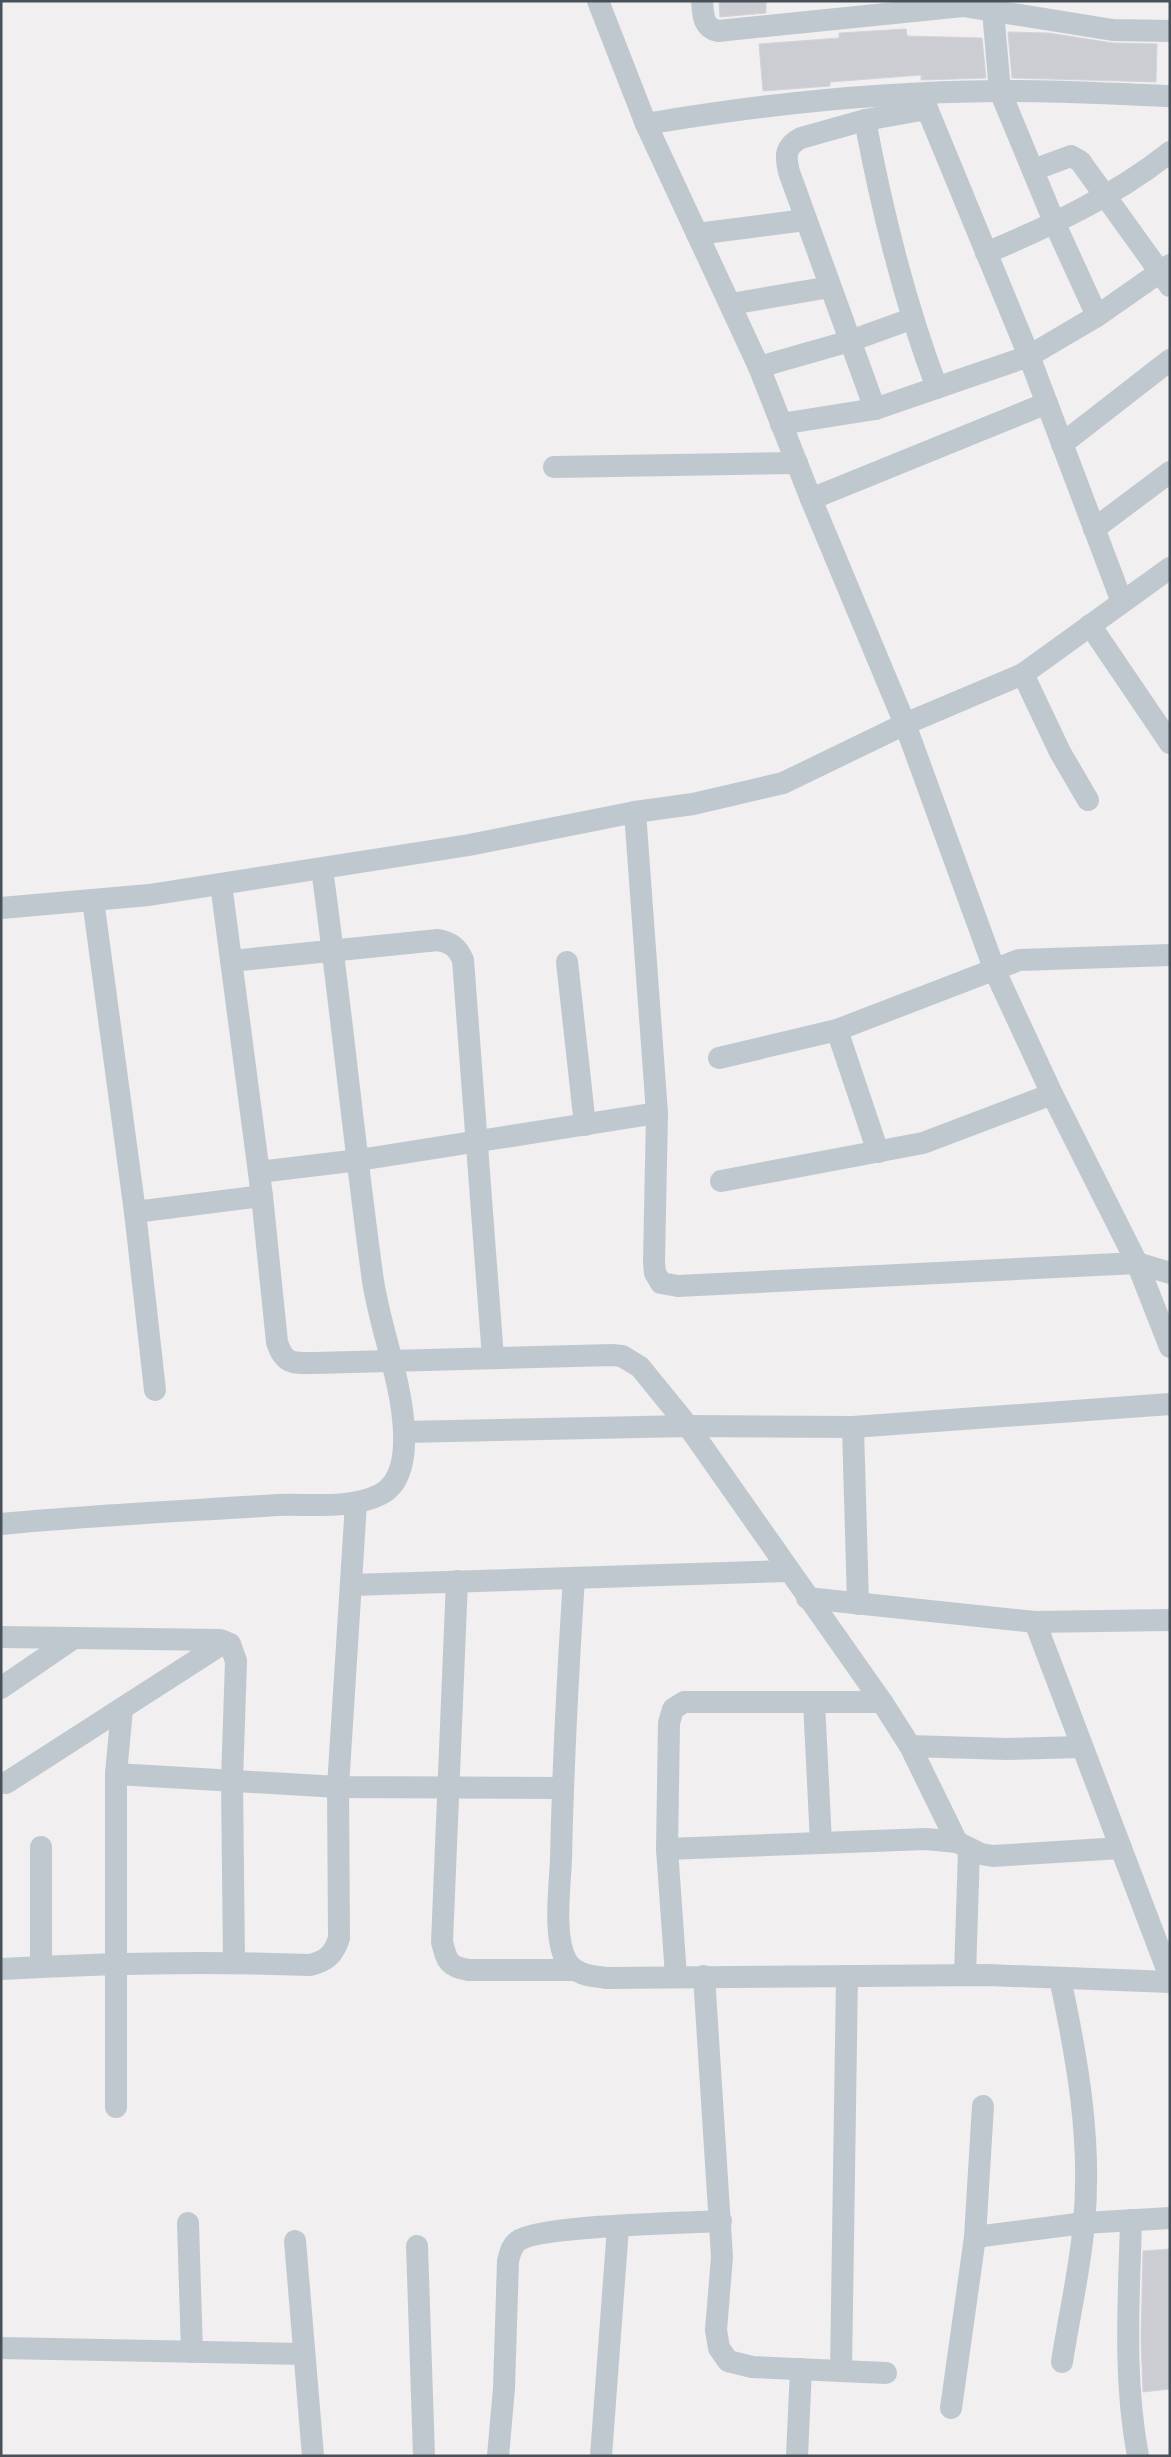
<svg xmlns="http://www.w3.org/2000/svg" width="1171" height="2457" font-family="Cabin,sans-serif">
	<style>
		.building { fill: #cccdd3; stroke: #d3d4d9 }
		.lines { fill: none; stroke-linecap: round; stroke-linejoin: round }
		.minor { stroke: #c0c8cf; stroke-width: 22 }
	</style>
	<rect width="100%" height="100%" fill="#f1efef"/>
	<g class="building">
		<path d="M719,1H766V13L720,17Z"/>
		<path d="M906,29L907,36L982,38L986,78L921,80V75L830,82V86L763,91L759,44L839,38V33Z"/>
		<path d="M1008,32L1048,33L1113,43L1157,44L1156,82L1012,78Z"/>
		<path d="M1170,2249V2389L1143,2392L1141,2338L1143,2251Z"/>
	</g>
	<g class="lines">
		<g class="minor">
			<path d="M598,1L646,124L759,367L811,499L905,724L995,971L1052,1094L1137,1263L1170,1347"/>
			<path d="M702,1C703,15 703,28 718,31L963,6L1113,30L1170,31"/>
			<path d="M993,11L1000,91L1055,224L1097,316"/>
			<path d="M921,94L1029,356L1122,602"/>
			<path d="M865,120C882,211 904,301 937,388"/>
			<path d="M646,124C762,104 881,92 999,91C1056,90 1113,94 1170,96"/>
			<path d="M1033,170L1071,156L1080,161L1170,286"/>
			<path d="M697,234L805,220"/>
			<path d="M986,253C1050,226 1115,196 1170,152"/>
			<path d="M731,304L830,287"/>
			<path d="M759,367L850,341L911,319"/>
			<path d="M875,409L789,172C785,156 785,146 801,138L865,120L927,109"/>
			<path d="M781,424L875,409L1029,356L1097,316L1170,265"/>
			<path d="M1062,444L1170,360"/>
			<path d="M554,467L797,463"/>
			<path d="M811,499L1047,403"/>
			<path d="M1094,529L1170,472"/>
			<path d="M1090,625L1170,743"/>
			<path d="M1023,674L1060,752L1088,800"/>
			<path d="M635,812L657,1113L654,1262L655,1273L661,1283L678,1286L1137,1263L1170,1273"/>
			<path d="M221,884L262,1196L277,1342C284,1365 294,1363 315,1363L612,1355L622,1356L640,1367L688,1426L882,1702L910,1746L957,1842"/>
			<path d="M93,900L135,1212L155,1390"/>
			<path d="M1,908L149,895L469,845L635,812L693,804L783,783L905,724L1023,674L1170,568"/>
			<path d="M231,961L438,940C452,943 457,947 463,960L493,1358"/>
			<path d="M567,962L585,1125"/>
			<path d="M837,1030L878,1152"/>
			<path d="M719,1058L837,1030L1019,960L1170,955"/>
			<path d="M259,1172L359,1160L657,1113"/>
			<path d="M721,1181L923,1143L1052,1094"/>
			<path d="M135,1212L262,1196"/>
			<path d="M853,1427L858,1604"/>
			<path d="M404,1432L688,1426L853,1427L1170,1404"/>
			<path d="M1,1524C93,1515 186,1511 278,1505C309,1504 352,1509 379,1495C402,1485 405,1454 404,1432C402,1381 381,1332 373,1281C354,1144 341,1006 322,869"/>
			<path d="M574,1578C568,1671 563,1765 561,1859C560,1886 553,1936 566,1960C574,1975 592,1976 606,1978L987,1975L1170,1982"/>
			<path d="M457,1581L442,1942C447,1961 448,1967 469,1970H575"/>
			<path d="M351,1585L788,1571"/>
			<path d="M807,1598L1035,1622L1170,1620"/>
			<path d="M1035,1622L1170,1977"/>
			<path d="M1,1637L220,1640L230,1644L236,1661L232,1781L234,1962"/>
			<path d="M1,1688L74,1638"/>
			<path d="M814,1702L821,1843"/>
			<path d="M910,1746L1007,1749L1082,1747"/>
			<path d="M116,1774L338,1787L563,1788"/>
			<path d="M6,1783L225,1642"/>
			<path d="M667,1849L926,1839L957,1842L981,1854L993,1856L1121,1848"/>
			<path d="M41,1967V1847"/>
			<path d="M1,1969C104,1963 207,1961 310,1965C327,1961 334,1954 339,1938L338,1787L356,1503"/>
			<path d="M965,1975L969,1850"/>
			<path d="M676,1976L667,1849L669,1723L673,1709L684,1702H882"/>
			<path d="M704,1976L722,2257L716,2330L719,2348L728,2361L752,2367L886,2373"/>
			<path d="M1060,1978C1077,2058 1092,2141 1084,2223C1080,2270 1069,2316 1062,2362"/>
			<path d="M116,2107V1774L122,1709"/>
			<path d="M1131,2220C1129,2299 1123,2378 1138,2456"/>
			<path d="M188,2223L192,2352"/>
			<path d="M975,2237L1084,2223L1170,2218"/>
			<path d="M295,2241L313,2456"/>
			<path d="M417,2246L424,2456"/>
			<path d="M1,2348L304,2354"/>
			<path d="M841,2371L847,1976"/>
			<path d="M951,2408L975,2237L983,2106"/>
			<path d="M498,2456L504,2388L508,2261C510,2254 511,2246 518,2241C538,2225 687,2223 721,2221"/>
			<path d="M601,2456L618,2227"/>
			<path d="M797,2456L801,2369"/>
		</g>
	</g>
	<rect width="1171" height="2457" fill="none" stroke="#48505a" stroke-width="5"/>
</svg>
